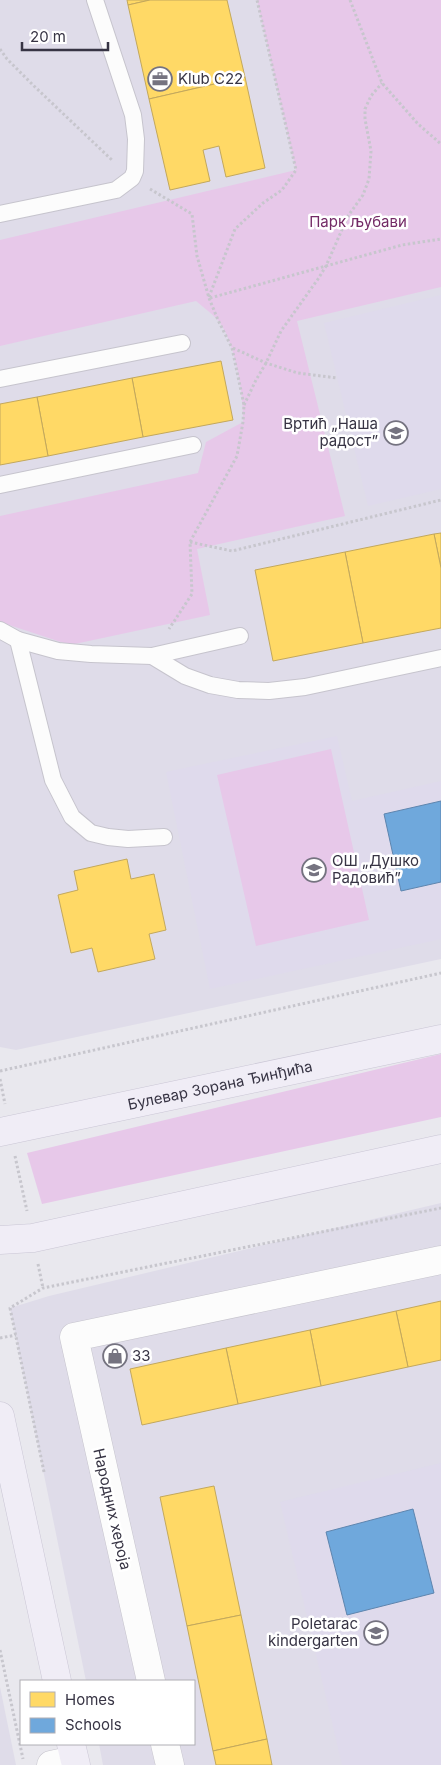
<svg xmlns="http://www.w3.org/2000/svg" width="441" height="1765" font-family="Inter,sans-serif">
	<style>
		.residential { fill: #dfdce9 }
		.education { fill: #dfdaec }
		.green { fill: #e7c8e9 }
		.homes { fill: #ffd966; stroke: #c3a85c }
		.schools { fill: #6fa8dc; stroke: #5e85ae }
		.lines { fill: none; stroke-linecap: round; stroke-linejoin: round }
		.lane-casing { stroke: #c6c4cd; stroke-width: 18 }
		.street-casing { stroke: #c6c4cd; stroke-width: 29 }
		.secondary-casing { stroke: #cac6d5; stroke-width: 29 }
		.path { stroke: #c7c6cd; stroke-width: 3; stroke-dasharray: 2.5 2.5; stroke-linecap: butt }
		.lane { stroke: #fcfcfc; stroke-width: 16 }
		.street { stroke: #fcfcfc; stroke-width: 28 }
		.secondary { stroke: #f0edf6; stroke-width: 28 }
		.labels { text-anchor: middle; stroke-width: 5; stroke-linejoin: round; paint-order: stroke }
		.poi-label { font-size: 15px; fill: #373444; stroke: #fff; text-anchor: start }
		.park-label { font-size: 15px; fill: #732a66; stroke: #fff }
		.street-label { font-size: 15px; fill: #373444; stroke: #fff }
	</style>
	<rect width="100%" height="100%" fill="#e9e8ee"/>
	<g class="residential">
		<path d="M0,0H441V959L16,1050L0,1047Z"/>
		<path d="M441,1203V1765H103L99,1744H194V1681H86L10,1308L49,1296Z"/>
		<path d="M0,1687L16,1765H0Z"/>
	</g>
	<g class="education">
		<path d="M441,295V489L368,506L324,323Z"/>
		<path d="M337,736L352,801L441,781V939L210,989L166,772Z"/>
		<path d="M441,1463V1765H342L280,1502Z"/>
	</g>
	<g class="green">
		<path d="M257,0H441V287L297,321L345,516L197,549L210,615L70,645L0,622V516L198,473L206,442L243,422C244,396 235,339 217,319C211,313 203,307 196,301L0,346V240L296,170Z"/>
		<path d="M331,749L369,920L256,946L217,775Z"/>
		<path d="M441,1054V1117L42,1204L27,1153Z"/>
	</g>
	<g class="homes">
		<path d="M127,0H150L128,5Z"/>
		<path d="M150,0H227L245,77L149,99L128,5Z"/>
		<path d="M245,77L265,168L226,177L219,146L203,150L210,181L170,190L149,99Z"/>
		<path d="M221,361L233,420L143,437L132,378Z"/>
		<path d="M132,378L143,437L48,456L37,397Z"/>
		<path d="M37,397L48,456L0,465V404Z"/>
		<path d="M441,533V568L434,534Z"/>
		<path d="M434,534L441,568V628L363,643L345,552Z"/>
		<path d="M345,552L363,643L273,661L255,570Z"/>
		<path d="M127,859L131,879L154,874L166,930L149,934L155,959L98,972L92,948L71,953L58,895L78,890L74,871Z"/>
		<path d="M441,1301V1360L408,1367L396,1311Z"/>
		<path d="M396,1311L408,1367L321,1386L310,1330Z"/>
		<path d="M310,1330L321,1386L238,1404L226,1348Z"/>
		<path d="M226,1348L238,1404L142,1425L130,1369Z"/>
		<path d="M214,1486L241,1615L187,1626L160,1497Z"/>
		<path d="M241,1615L267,1739L213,1751L187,1626Z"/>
		<path d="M267,1739L272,1765H216L213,1751Z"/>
	</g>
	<g class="schools">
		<path d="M441,801V882L401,891L384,814Z"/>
		<path d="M413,1509L434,1593L347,1615L326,1532Z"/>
	</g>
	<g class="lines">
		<g class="lane-casing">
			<g id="lane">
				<path d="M0,214L116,190L132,178L135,171L136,139L133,115L95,0"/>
				<path d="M0,379L182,343"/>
				<path d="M0,485L193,445"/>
				<path d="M0,630L18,640L58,651L91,654L152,656L185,676L210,685L238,690L269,691L305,687L441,658"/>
				<path d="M18,640L53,780L72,817L91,833L108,837L128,839L164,837"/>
				<path d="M152,656L240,636"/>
			</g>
		</g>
		<g class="street-casing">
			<g id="street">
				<path d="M151,1681L74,1337L441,1260"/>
				<path d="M165,1744L170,1765"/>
				<path d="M51,1765L74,1760"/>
			</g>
		</g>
		<g class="secondary-casing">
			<g id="secondary">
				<path id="s1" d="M0,1132L441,1039"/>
				<path d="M0,1240L33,1238L441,1149"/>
				<path d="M0,1416L57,1681"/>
				<path d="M71,1744L76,1765"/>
			</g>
		</g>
		<g class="path">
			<path d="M350,0L382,83L418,124L441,144"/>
			<path d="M0,49L7,59L34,86L113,161"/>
			<path d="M150,189L192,214L197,256L209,298L218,320L232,348L244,405L243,422L237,456L190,542L192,594L169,629"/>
			<path d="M209,297L235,229L263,203L282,190L296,170L257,0"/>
			<path d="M210,298L402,245L441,239"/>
			<path d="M233,348L266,363L298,373L337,378"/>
			<path d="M244,405L256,380L266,363L281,331L318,279L326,266L348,216L363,195L369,179L371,151L365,119V109L371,96L382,83"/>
			<path d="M190,542L232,551L441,500"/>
			<path d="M0,1071L441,973"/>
			<path d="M0,1079L5,1104"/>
			<path d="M15,1156L27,1211"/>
			<path d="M38,1264L43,1288"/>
			<path d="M0,1338L16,1335"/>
			<path d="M44,1472L10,1308L43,1288L441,1208"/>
			<path d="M0,1650L23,1759"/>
		</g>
		<use href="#lane" class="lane"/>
		<use href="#street" class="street"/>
		<use href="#secondary" class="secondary"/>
	</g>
	<defs>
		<g id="office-ring" transform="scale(1.25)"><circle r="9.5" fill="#fff" stroke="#757380" stroke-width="1.5"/><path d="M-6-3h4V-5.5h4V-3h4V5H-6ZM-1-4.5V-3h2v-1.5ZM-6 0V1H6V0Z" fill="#757380"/></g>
		<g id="school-ring" transform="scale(1.25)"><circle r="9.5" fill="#fff" stroke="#757380" stroke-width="1.5"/><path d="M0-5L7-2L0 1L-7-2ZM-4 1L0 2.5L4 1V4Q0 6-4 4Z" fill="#757380"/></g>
		<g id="shop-ring" transform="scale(1.25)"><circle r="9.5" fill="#fff" stroke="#757380" stroke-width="1.5"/><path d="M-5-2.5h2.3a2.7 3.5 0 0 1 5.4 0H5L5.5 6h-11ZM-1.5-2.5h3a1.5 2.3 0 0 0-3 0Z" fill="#757380"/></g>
	</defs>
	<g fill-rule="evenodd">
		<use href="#office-ring" x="160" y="79"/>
		<use href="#school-ring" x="396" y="433"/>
		<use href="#school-ring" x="314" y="870"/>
		<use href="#shop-ring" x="115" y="1356"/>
		<use href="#school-ring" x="376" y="1633"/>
	</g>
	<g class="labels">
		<g class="poi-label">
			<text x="178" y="84">Klub C22</text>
			<text x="378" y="429" text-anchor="end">Вртић „Наша<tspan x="378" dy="17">радост”</tspan></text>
			<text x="332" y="866">ОШ „Душко<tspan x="332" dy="17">Радовић”</tspan></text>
			<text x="132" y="1361">33</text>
			<text x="358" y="1629" text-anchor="end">Poletarac<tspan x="358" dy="17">kindergarten</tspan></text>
		</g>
		<g class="park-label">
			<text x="358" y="227">Парк љубави</text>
		</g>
		<g class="street-label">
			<text dy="5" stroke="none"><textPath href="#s1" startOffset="225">Булевар Зорана Ђинђића</textPath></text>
			<text transform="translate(112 1509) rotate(77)" y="5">Народних хероја</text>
		</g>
	</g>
	<rect x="20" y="1680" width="175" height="65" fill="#ffffff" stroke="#afaeb4"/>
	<rect x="30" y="1692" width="25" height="15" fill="#ffd966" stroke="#afaeb4"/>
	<text x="65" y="1705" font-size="15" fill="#373444">Homes</text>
	<rect x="30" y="1718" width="25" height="15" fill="#6fa8dc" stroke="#afaeb4"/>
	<text x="65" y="1730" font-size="15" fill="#373444">Schools</text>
	<path d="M22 42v8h86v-8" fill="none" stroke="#373444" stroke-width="2.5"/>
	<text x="30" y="42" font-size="15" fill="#373444" stroke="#ffffff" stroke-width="4" paint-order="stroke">20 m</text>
</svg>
